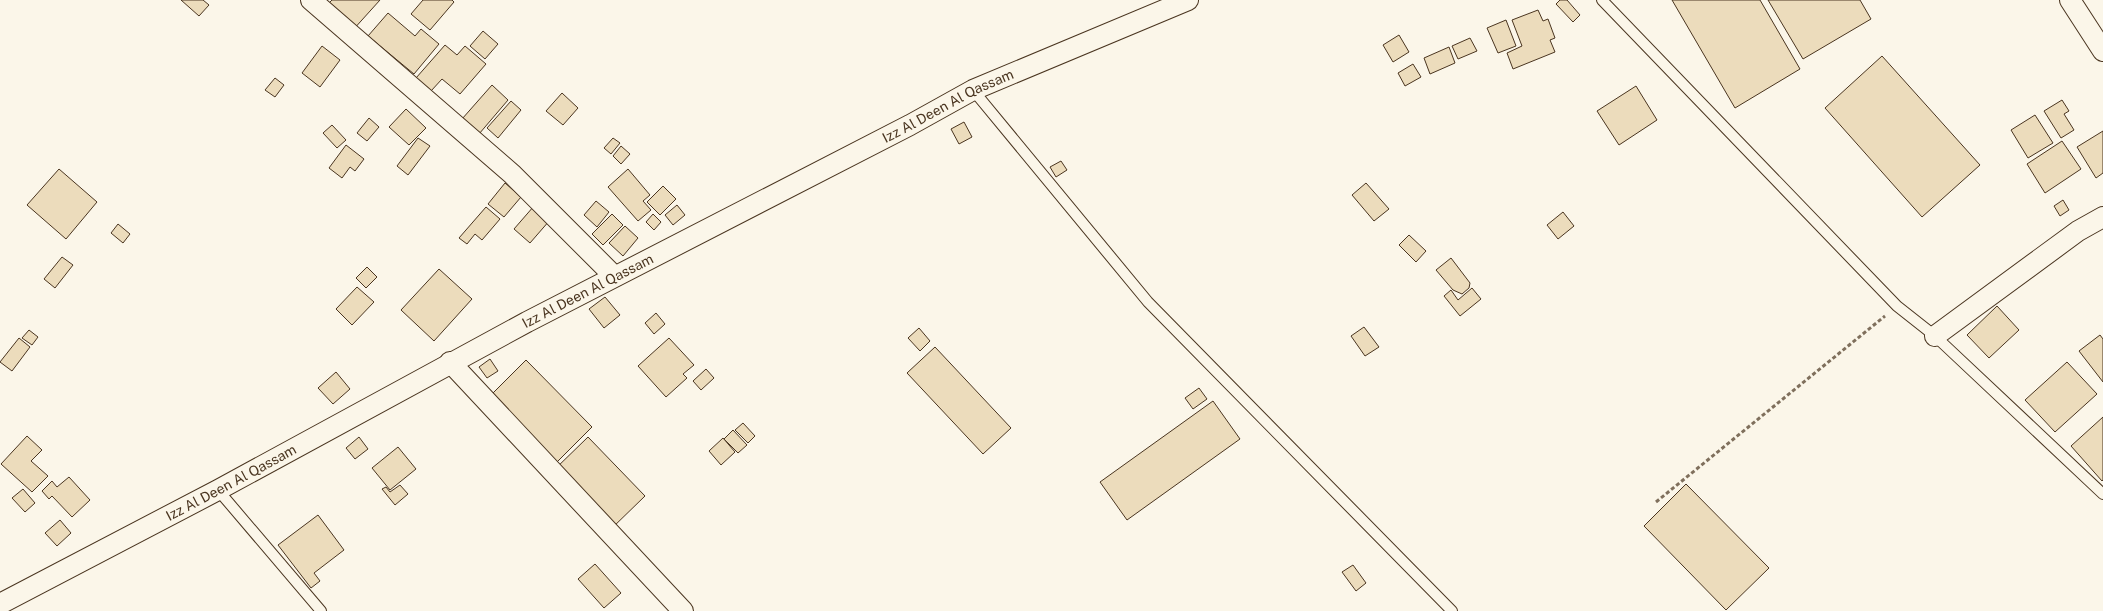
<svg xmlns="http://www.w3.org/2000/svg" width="2103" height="611" font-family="'Public Sans',sans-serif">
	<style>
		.building { fill: #ecdcbc; stroke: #4a3520 }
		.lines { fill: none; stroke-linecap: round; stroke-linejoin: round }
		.lane-casing { stroke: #4a3520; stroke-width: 12 }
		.street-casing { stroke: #4a3520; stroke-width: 22 }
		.path { stroke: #7f6f5c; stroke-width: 3; stroke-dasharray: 4 2.5; stroke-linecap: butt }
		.lane { stroke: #fbf6e9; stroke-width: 10 }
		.street { stroke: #fbf6e9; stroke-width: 20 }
		.labels { text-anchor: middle; stroke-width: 4; stroke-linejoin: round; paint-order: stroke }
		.street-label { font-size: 14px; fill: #4a3520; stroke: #fbf6e9 }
	</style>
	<rect width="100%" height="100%" fill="#fbf6e9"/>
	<g class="building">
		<path d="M181,0H203L209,5L199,16Z"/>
		<path d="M332,0H380L352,31L325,7Z"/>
		<path d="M423,0H452L454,2L430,30L411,14Z"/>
		<path d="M1560,0H1567L1580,15L1573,22L1556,4Z"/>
		<path d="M1672,0H1760L1800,69L1735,108Z"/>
		<path d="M1768,0H1860L1871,19L1803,59Z"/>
		<path d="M1538,10L1543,21L1548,19L1555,38L1550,40L1555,52L1513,69L1507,53L1522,46L1512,20Z"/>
		<path d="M388,13L415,36L421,29L439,44L414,74L368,36Z"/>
		<path d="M1506,20L1516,46L1498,53L1487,28Z"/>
		<path d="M483,31L498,44L485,59L470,46Z"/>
		<path d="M1399,35L1409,52L1393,62L1383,45Z"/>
		<path d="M1470,38L1477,51L1458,59L1452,46Z"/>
		<path d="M445,45L457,55L465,46L486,64L460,94L442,79L431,91L416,78Z"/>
		<path d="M322,46L340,60L320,87L302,73Z"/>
		<path d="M1449,47L1455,63L1430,74L1424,58Z"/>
		<path d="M1882,56L1980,165L1922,217L1825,108Z"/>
		<path d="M1413,64L1421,77L1405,86L1398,73Z"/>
		<path d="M275,78L284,85L275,97L265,90Z"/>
		<path d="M492,85L508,100L479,134L462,119Z"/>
		<path d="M1636,86L1657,120L1619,145L1597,111Z"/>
		<path d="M562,93L578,108L563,125L546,111Z"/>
		<path d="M2062,100L2069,111L2064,114L2074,130L2061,138L2044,111Z"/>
		<path d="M511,101L521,110L498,138L487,128Z"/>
		<path d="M406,109L426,128L409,145L389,127Z"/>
		<path d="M2035,115L2053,143L2028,158L2011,130Z"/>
		<path d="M369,118L379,127L367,141L357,133Z"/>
		<path d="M964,122L972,137L959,144L951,129Z"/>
		<path d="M332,125L346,140L337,148L323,133Z"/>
		<path d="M2103,131V173L2096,178L2077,147Z"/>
		<path d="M418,138L430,146L408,175L397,166Z"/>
		<path d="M613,138L620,143L611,154L604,148Z"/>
		<path d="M2062,141L2081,169L2045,193L2027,164Z"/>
		<path d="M346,145L364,159L355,171L350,167L342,178L329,168Z"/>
		<path d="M621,146L630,154L621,164L613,156Z"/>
		<path d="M1061,161L1067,170L1056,177L1050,167Z"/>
		<path d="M59,169L97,202L66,239L27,205Z"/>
		<path d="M628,169L650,195L643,201L651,210L638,221L608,187Z"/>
		<path d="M505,183L521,197L504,217L488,204Z"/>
		<path d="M1366,183L1389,209L1374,221L1352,195Z"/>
		<path d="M663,186L676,199L660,215L647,202Z"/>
		<path d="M2063,200L2069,210L2060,216L2054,206Z"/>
		<path d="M596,201L609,212L597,227L584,215Z"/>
		<path d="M677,205L685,215L673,225L665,215Z"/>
		<path d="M534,206L550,220L530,243L514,229Z"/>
		<path d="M486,207L500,219L482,240L475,234L467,244L459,238Z"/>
		<path d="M1563,212L1574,226L1558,239L1547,225Z"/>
		<path d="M612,214L623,225L603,245L592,234Z"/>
		<path d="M653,214L661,222L654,230L646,222Z"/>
		<path d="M118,224L130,234L123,243L111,233Z"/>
		<path d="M625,226L638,238L623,256L609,243Z"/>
		<path d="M1409,235L1426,251L1416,262L1399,245Z"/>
		<path d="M62,257L73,265L55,288L44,279Z"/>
		<path d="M1451,258L1470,283L1469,288L1462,294L1453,290L1436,270Z"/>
		<path d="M367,267L377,277L366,288L356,278Z"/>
		<path d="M439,269L472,299L434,341L401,310Z"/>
		<path d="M357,287L374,302L352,325L336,309Z"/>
		<path d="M1472,288L1481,299L1460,316L1444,296L1451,290L1458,300Z"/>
		<path d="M605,297L620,315L604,328L589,309Z"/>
		<path d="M1997,306L2019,330L1989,358L1967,335Z"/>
		<path d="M656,313L665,324L654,334L645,323Z"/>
		<path d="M1364,327L1379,347L1365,356L1351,336Z"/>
		<path d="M919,328L930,341L920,351L908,338Z"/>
		<path d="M29,330L38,337L32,345L22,338Z"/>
		<path d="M2100,335L2103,339V382L2079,351Z"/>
		<path d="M19,338L30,347L12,371L0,362Z"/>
		<path d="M669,338L694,365L683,374L687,378L666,397L638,366Z"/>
		<path d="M935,347L1011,428L983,454L907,373Z"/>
		<path d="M490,359L498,371L487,378L479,367Z"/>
		<path d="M526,360L592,427L554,465L488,398Z"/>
		<path d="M2067,362L2097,394L2055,432L2025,400Z"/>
		<path d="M706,369L714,378L701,390L693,381Z"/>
		<path d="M336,372L350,389L333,404L318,388Z"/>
		<path d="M1199,388L1207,399L1193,409L1185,398Z"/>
		<path d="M1213,401L1240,439L1127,520L1100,482Z"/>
		<path d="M2103,417V480L2102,481L2071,446Z"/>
		<path d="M743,423L755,436L748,443L735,430Z"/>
		<path d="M733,430L747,445L738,453L724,439Z"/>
		<path d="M27,436L42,450L31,461L48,476L32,492L1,464Z"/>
		<path d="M359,437L368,449L355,459L346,448Z"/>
		<path d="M588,437L645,496L610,530L553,471Z"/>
		<path d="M723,438L735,452L721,465L709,451Z"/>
		<path d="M398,447L416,469L390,490L372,468Z"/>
		<path d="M69,477L90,500L72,517L52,496L49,499L42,491L52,481L57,487Z"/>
		<path d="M1686,484L1769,568L1726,610L1644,526Z"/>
		<path d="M400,485L408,494L395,505L382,489L386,487L390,492Z"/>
		<path d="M23,489L35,503L25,512L12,498Z"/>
		<path d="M318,515L344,550L314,573L320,581L311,588L278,545Z"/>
		<path d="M60,520L71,533L57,546L45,533Z"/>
		<path d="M595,564L621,593L604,608L578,579Z"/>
		<path d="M1353,565L1366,583L1356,591L1342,572Z"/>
	</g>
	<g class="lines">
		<g class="lane-casing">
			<g id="lane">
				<path d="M1602,0L1897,306L1935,336L2103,494"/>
				<path d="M973,90L1148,302L1452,611"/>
				<path d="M218,490L321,611"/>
			</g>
		</g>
		<g class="street-casing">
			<g id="street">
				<path d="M311,0L512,174L614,276"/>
				<path d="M2070,0L2103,51"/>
				<path d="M1935,336L2078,231L2103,217"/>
				<path d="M450,362L683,611"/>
				<path id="s1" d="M0,604L218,490L527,322L910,125L973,90L1188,0"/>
			</g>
		</g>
		<path class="path" d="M1656,502L1885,316"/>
		<use href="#lane" class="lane"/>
		<use href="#street" class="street"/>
	</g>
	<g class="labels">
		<g class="street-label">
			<text dy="5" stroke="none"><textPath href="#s1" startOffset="1071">Izz Al Deen Al Qassam</textPath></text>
			<text dy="5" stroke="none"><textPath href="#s1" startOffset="666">Izz Al Deen Al Qassam</textPath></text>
			<text dy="5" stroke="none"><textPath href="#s1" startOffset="261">Izz Al Deen Al Qassam</textPath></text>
		</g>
	</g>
</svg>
